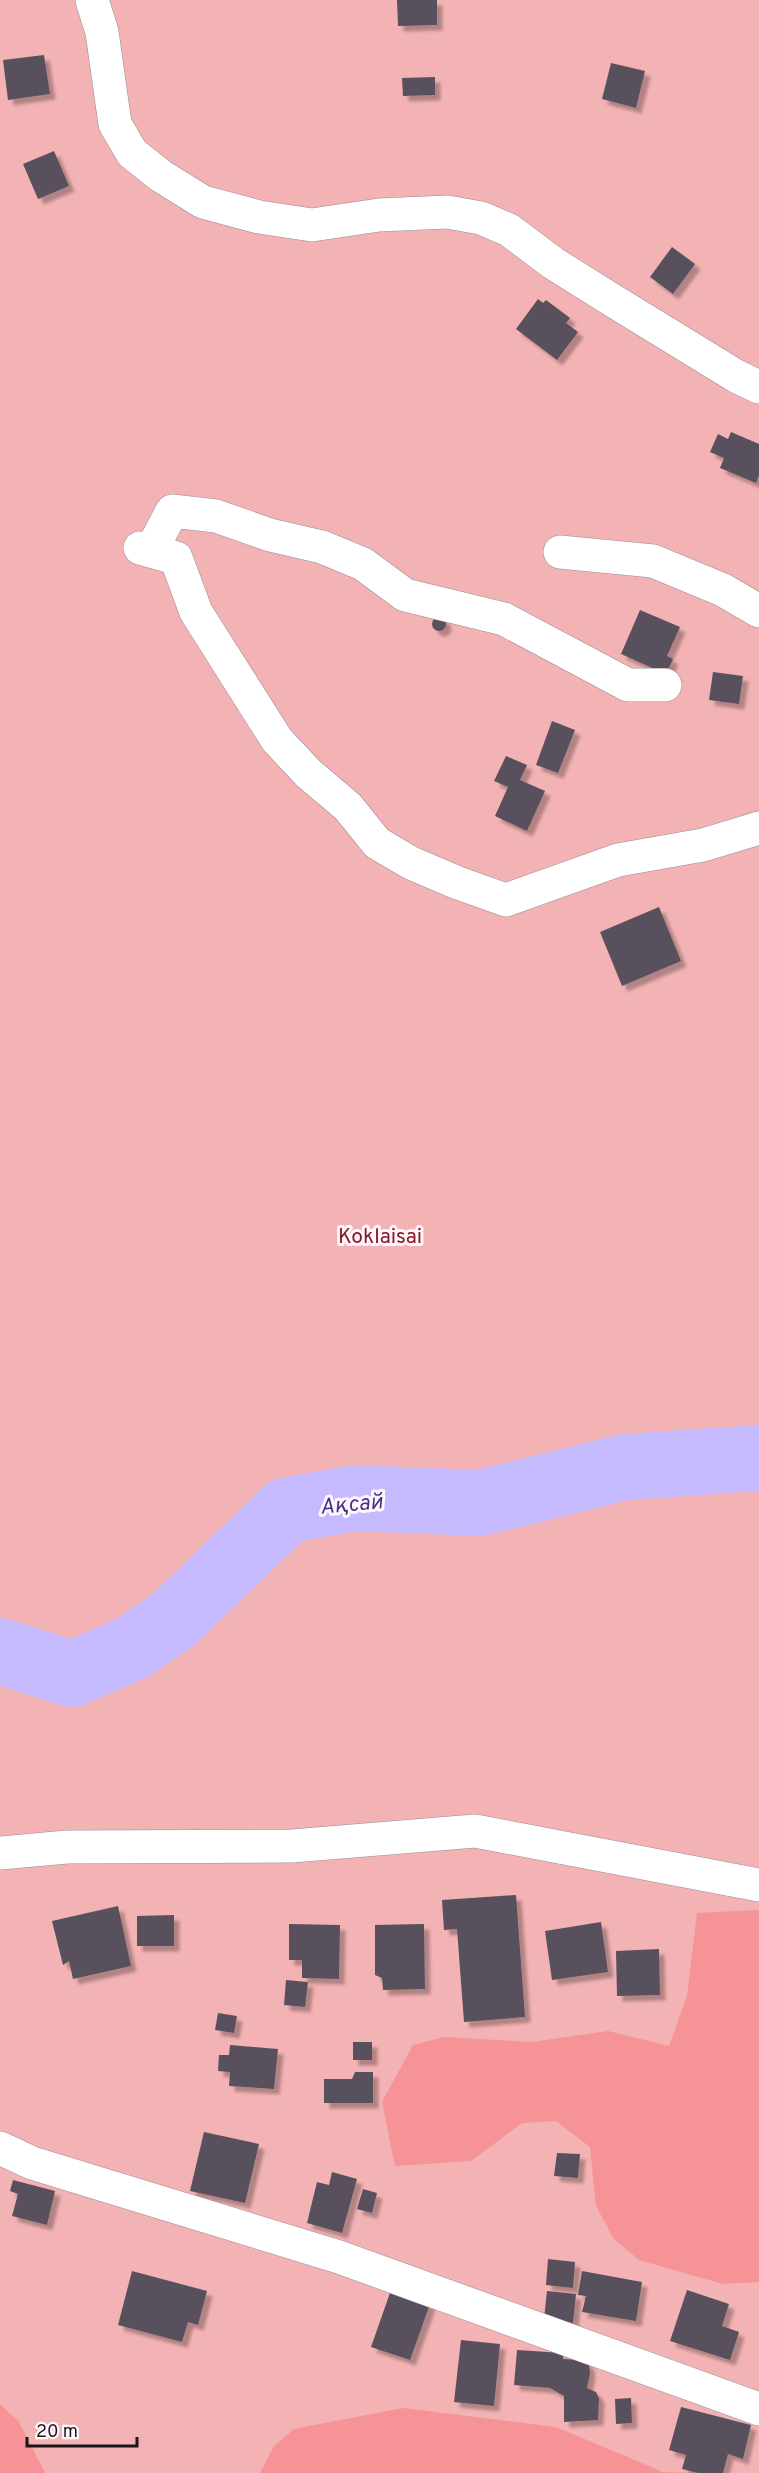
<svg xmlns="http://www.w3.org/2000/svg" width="759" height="2473" font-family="Overpass,sans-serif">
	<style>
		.green { fill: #f3b2b3 }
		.forest { fill: #f59397 }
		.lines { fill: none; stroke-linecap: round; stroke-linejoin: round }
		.river { stroke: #c6bafe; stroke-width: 66 }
		.building { fill: #59515d; filter: url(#shadow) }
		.minor-casing { stroke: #998c96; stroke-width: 34 }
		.minor { stroke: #fff; stroke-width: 33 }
		.labels { text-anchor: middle; stroke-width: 6; stroke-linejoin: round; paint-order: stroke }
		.park-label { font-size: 21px; fill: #89172b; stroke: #fef8fc }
		.water-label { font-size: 22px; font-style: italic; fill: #4a2e8c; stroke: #fef8fc }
	</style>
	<defs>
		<filter id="shadow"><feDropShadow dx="5.5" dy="5.5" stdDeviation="1.5" flood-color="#0004"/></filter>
	</defs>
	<rect width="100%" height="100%" fill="#f6e8f2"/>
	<rect class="green" x="0" y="0" width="759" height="2473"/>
	<g class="forest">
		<path d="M759,1910V2282L723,2284L639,2260L614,2239L596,2206L590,2147L556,2121L522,2123L471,2161L395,2166L382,2102L413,2045L444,2037L532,2042L608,2031L669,2046L687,1996L697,1913Z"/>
		<path d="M0,2404L19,2422L45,2473H0Z"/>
		<path d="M403,2408L556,2427L663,2472L696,2473H260L274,2446L294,2429Z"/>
	</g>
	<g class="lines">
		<path class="river" d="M0,1651L72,1674L132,1648L173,1620L287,1510L356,1498L480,1503L625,1467L759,1458"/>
	</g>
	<g class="building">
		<path d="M397,0H437V25L398,26Z"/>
		<path d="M44,55L50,94L8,100L3,60Z"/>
		<path d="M611,63L645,71L636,108L602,99Z"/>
		<path d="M435,77V95L403,96L402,78Z"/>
		<path d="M54,151L69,186L38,199L23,164Z"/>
		<path d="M672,247L695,264L673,294L650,277Z"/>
		<path d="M538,299L543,303L546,300L570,318L566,323L578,332L557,360L516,329Z"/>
		<path d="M731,432L759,444V475L756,483L720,468L724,458L710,452L718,434L728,439Z"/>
		<path d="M640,610L680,627L667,656L673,659L666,674L621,654Z"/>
		<circle cx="439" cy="624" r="7"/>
		<path d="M713,672L743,676L739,704L709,700Z"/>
		<path d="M552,721L575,730L558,773L536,765Z"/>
		<path d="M506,756L527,765L520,780L545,791L527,831L495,816L508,787L494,781Z"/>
		<path d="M659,907L681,961L622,986L600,932Z"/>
		<path d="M516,1895L525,2017L464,2022L457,1929L444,1930L442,1900Z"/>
		<path d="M118,1906L131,1966L73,1979L69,1961L63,1965L52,1921Z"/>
		<path d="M174,1915V1946H137V1916Z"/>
		<path d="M601,1922L608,1972L552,1980L545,1931Z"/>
		<path d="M289,1924L340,1925L339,1979L302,1978V1960H289Z"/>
		<path d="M424,1924L425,1989L383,1990L382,1978L375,1975V1925Z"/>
		<path d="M659,1949L660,1995L617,1996L616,1951Z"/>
		<path d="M286,1980L308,1982L305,2007L284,2005Z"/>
		<path d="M218,2013L237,2016L234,2033L215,2030Z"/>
		<rect x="353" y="2042" width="19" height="18"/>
		<path d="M230,2045L278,2049L274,2089L229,2086L230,2072L218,2071L219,2055H229Z"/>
		<path d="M355,2072H373V2103H324V2079H352Z"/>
		<path d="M204,2132L259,2144L245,2203L190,2191Z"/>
		<path d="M557,2153L580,2154L578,2178L554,2176Z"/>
		<path d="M332,2172L357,2179L342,2233L307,2223L317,2182L329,2185Z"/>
		<path d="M13,2180L55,2191L47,2225L12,2216L18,2194L10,2191Z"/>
		<path d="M363,2189L377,2193L372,2213L357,2209Z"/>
		<path d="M548,2259L575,2262L573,2288L546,2285Z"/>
		<path d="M132,2271L207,2291L198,2325L188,2322L182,2342L118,2325Z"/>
		<path d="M582,2271L642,2282L636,2321L582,2312L586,2296L578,2295Z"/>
		<path d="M391,2290L430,2304L410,2360L371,2347Z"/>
		<path d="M687,2290L729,2304L722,2326L739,2332L730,2360L670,2341Z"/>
		<path d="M547,2291L576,2294L573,2323L544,2319Z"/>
		<path d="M461,2340L500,2344L494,2406L454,2402Z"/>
		<path d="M517,2350L563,2353V2359L582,2360L589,2364L590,2374L587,2388L596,2392L599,2398L598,2420L564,2422V2396L550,2388L514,2385Z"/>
		<path d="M631,2398L632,2423L616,2424L615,2399Z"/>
		<path d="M681,2407L751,2425L743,2459L728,2454L723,2473H698L682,2469L686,2455L669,2450Z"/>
	</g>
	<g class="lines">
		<g class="minor-casing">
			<g id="minor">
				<path d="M92,0L102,32L115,124L132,153L161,176L203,202L259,217L312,225L379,215L447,212L481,218L509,230L553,263L612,300L736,376L759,387"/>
				<path d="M140,548L176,558L196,612L277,740L309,774L348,807L377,843L411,863L458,883L506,900L618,860L703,845L759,828"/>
				<path d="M151,551L172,511L216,516L270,535L322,547L363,564L405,595L504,619L628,685H665"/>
				<path d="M560,552L653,561L723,590L759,611"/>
				<path d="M0,1853L67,1847L292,1846L475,1831L759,1885"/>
				<path d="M0,2148L32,2163L339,2257L759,2409"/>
			</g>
		</g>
		<use href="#minor" class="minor"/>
	</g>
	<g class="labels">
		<g class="park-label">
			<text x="380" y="1243">Koklaisai</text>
		</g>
		<g class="water-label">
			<text transform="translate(351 1503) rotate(-5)" y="8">Ақсай</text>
		</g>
	</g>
	<path d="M27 2437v9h110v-9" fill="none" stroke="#1b161a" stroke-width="3"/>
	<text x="36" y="2437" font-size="18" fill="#1b161a" stroke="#fef8fc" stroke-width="4.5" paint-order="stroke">20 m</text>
</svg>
